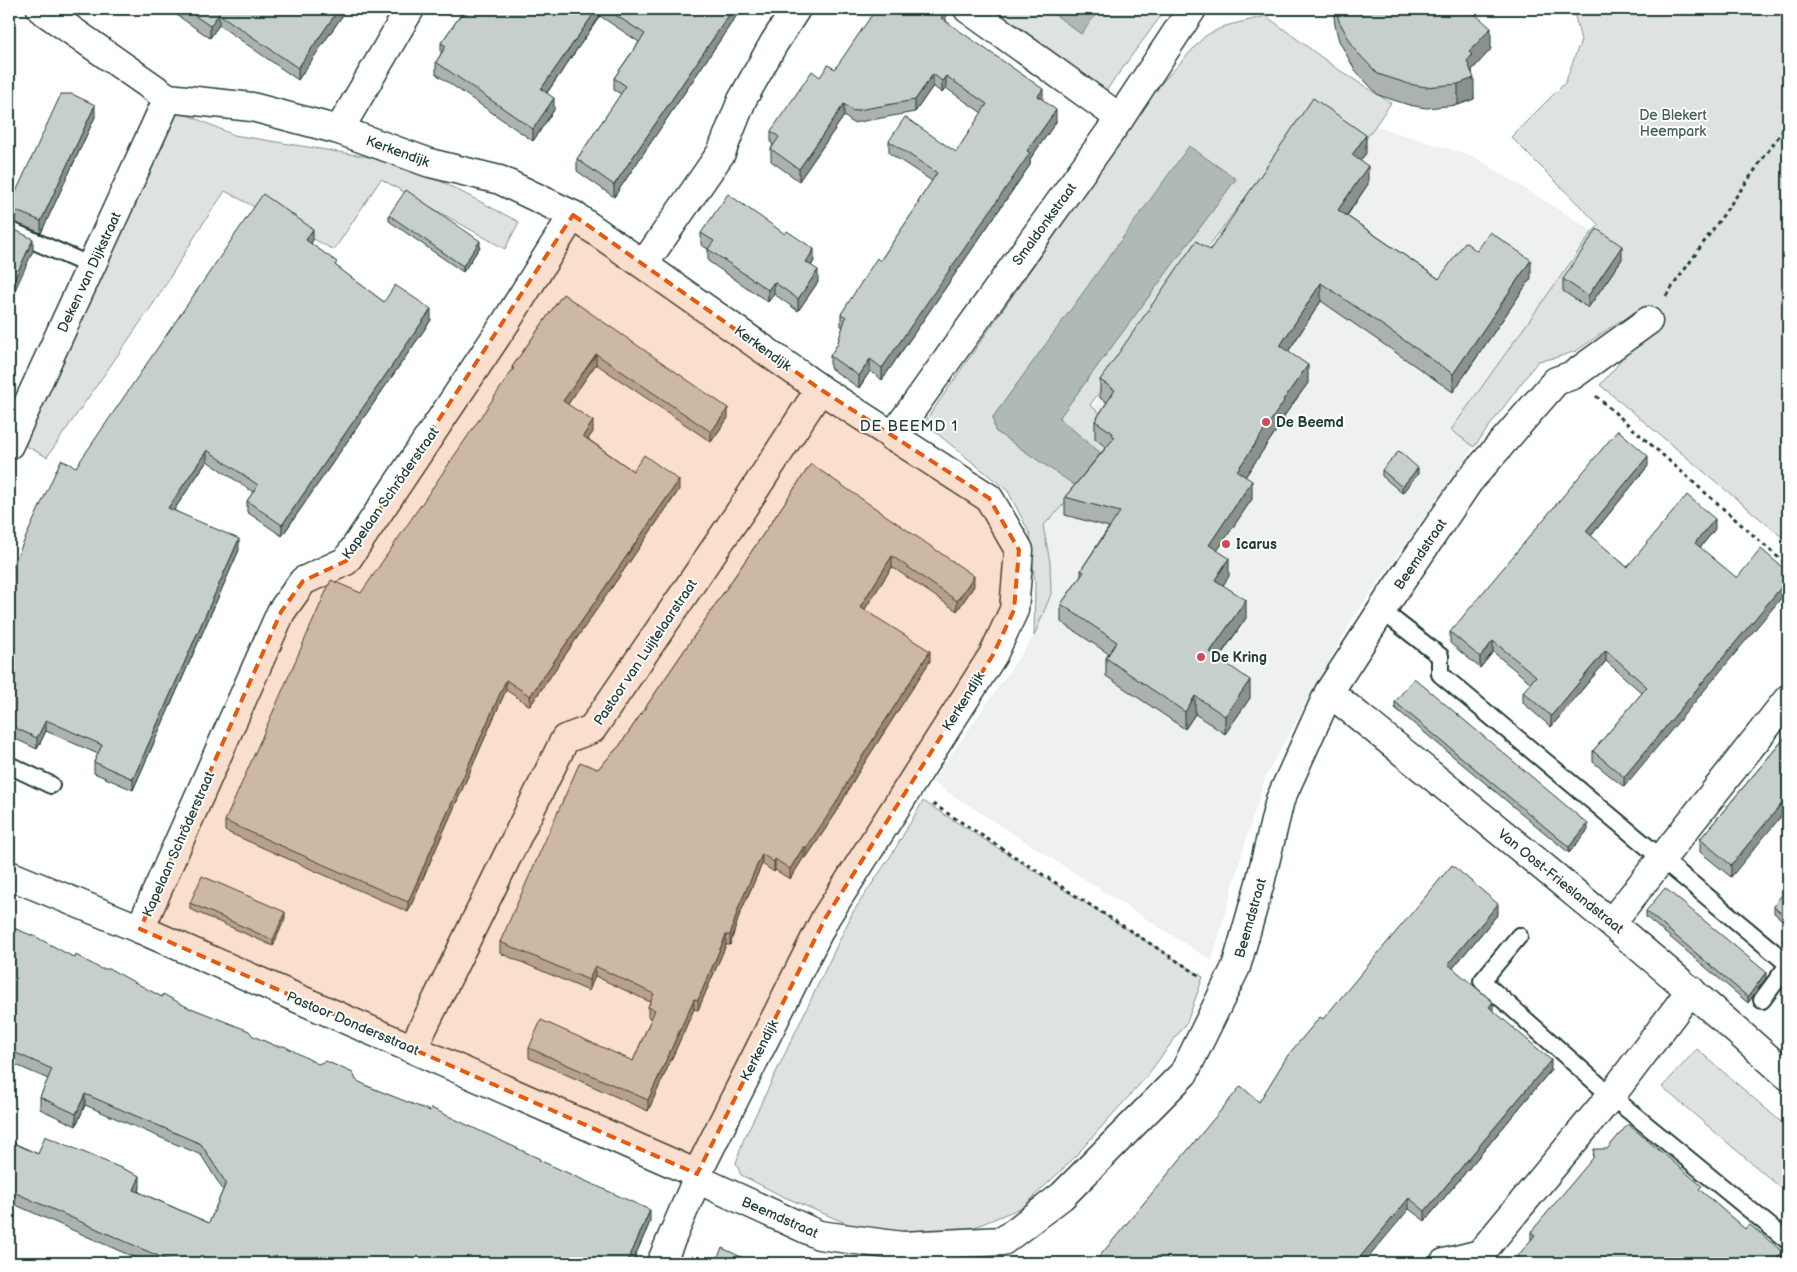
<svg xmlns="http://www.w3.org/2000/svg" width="1797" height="1272" font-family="'Balsamiq Sans',sans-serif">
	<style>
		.built { fill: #eef1f0 }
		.green { fill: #dee3e2; stroke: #7e908b }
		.water { fill: #afbab7; stroke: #758883 }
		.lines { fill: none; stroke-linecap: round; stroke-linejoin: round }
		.lane-casing { stroke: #1f3d34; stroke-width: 20 }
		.street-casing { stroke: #1f3d34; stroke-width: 31 }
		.path { stroke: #1f3d34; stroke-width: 3; stroke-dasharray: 4 4; stroke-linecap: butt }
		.lane { stroke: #fff; stroke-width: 16 }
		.street { stroke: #fff; stroke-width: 28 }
		.wall { fill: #abb2af; stroke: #1f3d34 }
		.shaded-wall { fill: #8b918f; stroke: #1f3d34 }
		.building { fill: #c7cfcc; stroke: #1f3d34 }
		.marked { fill: #e8590c; fill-opacity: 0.2; stroke: #e8590c; stroke-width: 4; stroke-dasharray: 10 6; stroke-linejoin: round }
		.poi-dot { fill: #d1495b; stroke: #fff; stroke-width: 2 }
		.labels { text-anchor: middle; stroke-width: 4; stroke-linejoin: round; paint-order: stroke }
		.park-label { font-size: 14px; fill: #455e57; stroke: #fff }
		.street-label { font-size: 14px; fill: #1f3d34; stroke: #fff }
		.poi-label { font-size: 14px; font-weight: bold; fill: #1f3d34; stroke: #fff; text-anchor: start }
		.neighbourhood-label { font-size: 15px; letter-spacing: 1px; fill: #1f3d34; stroke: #fff }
	</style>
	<rect width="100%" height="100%" fill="#fff"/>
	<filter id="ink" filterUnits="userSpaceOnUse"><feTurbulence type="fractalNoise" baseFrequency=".02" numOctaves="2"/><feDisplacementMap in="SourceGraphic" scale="10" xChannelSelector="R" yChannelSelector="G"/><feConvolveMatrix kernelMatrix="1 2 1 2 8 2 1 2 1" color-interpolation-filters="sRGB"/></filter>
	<g filter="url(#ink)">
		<path class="built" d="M1301,123L1337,131L1361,146L1375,126L1473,156L1593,231L1452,430L1474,447L1352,620L1266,776L1246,840L1212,961L932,782L1034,636L1051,594L1050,562L1043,526L1079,488L1092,407Z"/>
		<g class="green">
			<path d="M976,9H1048L1081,34L1100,9H1166L1105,92Z"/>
			<path d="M1573,9H1788V542L1600,385L1615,368L1647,321H1620L1576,351L1555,358L1538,361L1474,447L1451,430L1593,231L1599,225L1511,137L1565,83L1581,40Z"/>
			<path d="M1266,16L1336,68L1391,103L1361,146L1337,131L1301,123L1090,405L1129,437L1109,460L1059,418L1236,179L1190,147L993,417L995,431L1079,488L1043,526L1050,562L1051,594L1034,636L1035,585L1030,534L1008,491L924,423L1157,88L1205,36L1225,26Z"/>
			<path d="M178,113L190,116L234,135L406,163L519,222L505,249L381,179L334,250L225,191L200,228L158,297L47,457L22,444L168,118Z"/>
			<path d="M923,801L1203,977L1187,1022L1146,1077L1072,1160L1023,1207L975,1227L913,1235L855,1227L782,1196L741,1175L736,1163L743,1141L853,912L892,854Z"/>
			<path d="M1697,1049L1788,1128V1194L1662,1087Z"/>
		</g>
		<g class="water">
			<path d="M1048,9H1100L1081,34Z"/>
			<path d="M1189,146L1236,179L1059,418L1109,460L1079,488L995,431L993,417Z"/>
		</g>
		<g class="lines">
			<g class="lane-casing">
				<g id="lane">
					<path d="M9,230L91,266"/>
					<path d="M1381,610L1440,656V674L1788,964"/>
					<path d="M9,765L51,785"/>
					<path d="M1519,936L1482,981L1611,1096L1788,1241"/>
					<path d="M1762,1000L1788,965"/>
				</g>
			</g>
			<g class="street-casing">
				<g id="street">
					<path d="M41,9L168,98L252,107L339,130L430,163L500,180L573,215L820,389L989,498L1019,550L1014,610L993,655L826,917L697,1174V1179L661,1263"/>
					<path d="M968,9L1120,118"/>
					<path d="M339,130L410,9"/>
					<path d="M644,264L721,153L742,100L774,43L796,9"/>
					<path d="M892,437L1120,118L1192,9"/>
					<path d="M9,445L168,98"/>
					<path d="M1329,692C1484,818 1639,943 1788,1076"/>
					<path d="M9,875L140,929L697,1174"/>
					<path d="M1611,923L1788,699"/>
					<path d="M140,929L281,612L303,581L346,561L506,322L573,215"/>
					<path d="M413,1048L565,739L592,729L744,506L820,389"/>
					<path d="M697,1179L819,1235L902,1246L1003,1241L1062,1196L1184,1073L1236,967L1260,883L1280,800L1329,692L1389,599L1469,481L1556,381L1573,375L1648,321"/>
					<path d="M1444,1263L1480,1254L1611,1096L1691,990"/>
				</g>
			</g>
			<g class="path">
				<path d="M1666,296L1788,123"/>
				<path d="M1596,396L1788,566"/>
				<path d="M933,804L1199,975"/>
			</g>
			<use href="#lane" class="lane"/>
			<use href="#street" class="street"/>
		</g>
		<g class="wall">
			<path d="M168,9H347L298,80L219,25L210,38Z"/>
			<path d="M465,9H741L614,197L577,171V159L621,94L614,90V78L639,42L600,16L547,93L554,110L533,141L436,74V62L441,54V43Z"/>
			<path d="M1333,9H1469L1491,49L1472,70L1474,99L1458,105L1426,108L1409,105L1378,95L1355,70L1339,41L1335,25Z"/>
			<path d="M946,21L1043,100L1056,122L1030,159V165L882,380L870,371L859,388L830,368V356L837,345L843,327L841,326V314L880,261L918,205V202L932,181L889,153V141L956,152L982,113L946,88L942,93L933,86L915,112L853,123L844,116L799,181L771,161V149L773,145L771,143V131L820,77L835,69Z"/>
			<path d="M95,117L41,233L9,220V207Z"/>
			<path d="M1366,153L1360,161L1368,184L1347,216L1439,279L1477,251L1531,278L1453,392L1321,301L1288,352L1308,383L1284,416V419L1245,477L1252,499L1217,550L1229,576L1223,585L1246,618L1219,658L1250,698L1225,734L1195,714L1185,729L1106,676V658L1109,654L1061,622V604L1081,576V570L1109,527L1065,515V497L1106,447L1095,439V421L1107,402L1100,398V380L1210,250Z"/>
			<path d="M389,215L480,247L463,272L389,221Z"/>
			<path d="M701,233L814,261L811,266L818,282L798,311L774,294L768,302L708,261V249L701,245Z"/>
			<path d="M313,240L311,243L337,267L384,302L431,320L282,536L247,512V501L253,492L207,461L174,510L239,550L133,790L94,773V762L98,754L46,731L37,749L9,736V574L76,467Z"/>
			<path d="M1622,259L1588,308L1563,291V279Z"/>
			<path d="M563,294L728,418L711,442L596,364L568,404L593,432L588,439L633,471L679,490L530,706L506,690L408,912L225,831V821L512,371V367Z"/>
			<path d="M811,464L974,586L957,611L892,567L864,610L930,661L856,776L836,813L806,858L804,857L790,879L775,870L774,872L762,864L739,916L730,945H726L698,1010L694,1009L648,1111L529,1058V1048L633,1061L651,1019L648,1017V1007L650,1002L595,976L589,991L500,953V942L598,769L620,745Z"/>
			<path d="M1648,466L1591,536L1627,567L1715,529L1700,548L1624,787L1593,762V751L1642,693L1606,661L1551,727L1523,703V692L1531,683L1493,652L1480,668L1450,643V632Z"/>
			<path d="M1382,470L1418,474L1402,493L1382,476Z"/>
			<path d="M1395,702L1588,830L1569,853L1395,708Z"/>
			<path d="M1788,734L1731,877L1700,852V839Z"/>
			<path d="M1788,887V925L1774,913V907Z"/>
			<path d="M190,903L285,918L273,946L190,909Z"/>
			<path d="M1646,911L1766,978L1748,1003L1646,917Z"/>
			<path d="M1498,914L1453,968L1493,1011L1551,1070L1425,1221L1409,1209L1259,1102L1323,1019Z"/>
			<path d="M9,926L75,958L162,997L540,1161L650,1222L632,1263H147L9,1202V1141L38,1154L140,1188L139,1192L209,1223L223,1190L201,1155L85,1105L76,1126L40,1109V1097L48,1079L9,1062Z"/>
			<path d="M1788,1022V1036L1786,1034V1025Z"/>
			<path d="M1702,1192L1783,1263L1531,1240V1232Z"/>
		</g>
		<g class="shaded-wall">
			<path d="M339,9H347L298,80V68Z"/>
			<path d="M597,9H600V16L541,101V89Z"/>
			<path d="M733,9H741L614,197V185Z"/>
			<path d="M946,12V24L941,18Z"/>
			<path d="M219,14V25L210,38V26Z"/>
			<path d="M1491,28V49L1472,70V76L1474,78V99L1458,105V84L1467,61L1469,52Z"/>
			<path d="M933,74V86L915,112V100Z"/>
			<path d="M946,76V88L942,93V81Z"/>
			<path d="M1043,89V101L1038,96Z"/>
			<path d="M554,98V110L533,141V129Z"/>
			<path d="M844,104V116L799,181V169Z"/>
			<path d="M95,105V117L41,233V221Z"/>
			<path d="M1056,110V122L1030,159V165L882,380V368L1027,151Z"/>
			<path d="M1366,135V153L1352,173V155Z"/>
			<path d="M1368,166V184L1338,228V210Z"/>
			<path d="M313,229V240L306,251V240Z"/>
			<path d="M33,239V251L9,303V291Z"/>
			<path d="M480,241V247L463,272V266Z"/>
			<path d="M1622,246V259L1588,308V296Z"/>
			<path d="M814,249V261L806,274V262Z"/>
			<path d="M1531,260V278L1453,392V374Z"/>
			<path d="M818,270V282L798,311V299Z"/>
			<path d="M774,282V294L768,302V290Z"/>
			<path d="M1321,283V301L1280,364V346Z"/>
			<path d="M431,309V320L282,536V525Z"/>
			<path d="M596,354V364L563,411V401Z"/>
			<path d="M870,359V371L859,388V376Z"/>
			<path d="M1308,365V383L1284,416V419L1237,489V471L1283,400Z"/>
			<path d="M728,408V418L711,442V432Z"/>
			<path d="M593,421V432L583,446V436Z"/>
			<path d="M207,450V461L168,519V508Z"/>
			<path d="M1648,456V466L1586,542V531Z"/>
			<path d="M1418,468V474L1402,493V487Z"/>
			<path d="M679,480V490L530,706V696Z"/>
			<path d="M1252,481V499L1209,563V545Z"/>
			<path d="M1715,519V529L1695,554V543Z"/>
			<path d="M239,539V550L133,790V779Z"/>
			<path d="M892,556V567L860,617V607Z"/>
			<path d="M1229,558V576L1215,598V580Z"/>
			<path d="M974,576V586L957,611V601Z"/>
			<path d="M1788,579V590L1624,787V777Z"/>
			<path d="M1246,600V618L1210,670V652Z"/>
			<path d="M1493,641V652L1480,668V657Z"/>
			<path d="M1606,650V661L1551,727V716Z"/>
			<path d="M930,651V661L856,776L836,813L806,858V848L856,766Z"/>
			<path d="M506,680V690L408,912V902Z"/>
			<path d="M1250,680V698L1225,734V716Z"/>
			<path d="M1195,696V714L1185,729V712Z"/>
			<path d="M46,720V731L37,749V738Z"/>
			<path d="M1788,796V808L1731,877V865Z"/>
			<path d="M1588,824V830L1569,853V847Z"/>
			<path d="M804,846V857L790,879V869Z"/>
			<path d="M762,854V864L739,916L730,945V935L739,906Z"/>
			<path d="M775,859V870L774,872V862Z"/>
			<path d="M1498,904V914L1448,974V964Z"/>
			<path d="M285,912V918L273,946V940Z"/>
			<path d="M726,935V945L698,1010V1000Z"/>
			<path d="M595,966V976L589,991V980Z"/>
			<path d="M1766,972V978L1748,1003V997Z"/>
			<path d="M694,999V1009L648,1111V1100Z"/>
			<path d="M1493,1002V1012L1489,1007Z"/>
			<path d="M1551,1060V1070L1425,1221V1211Z"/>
			<path d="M85,1094V1105L76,1126V1114Z"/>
			<path d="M140,1176V1188L134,1202V1190Z"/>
			<path d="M1409,1198V1209L1364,1263H1355Z"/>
			<path d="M650,1210V1222L632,1263H627Z"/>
			<path d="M1783,1252V1263H1773Z"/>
		</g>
		<g class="building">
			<path d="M185,9H339L298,68L219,14L210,26Z"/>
			<path d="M465,9H597L541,89L554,98L533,129L436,62L446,46L441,43Z"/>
			<path d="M606,9H733L614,185L577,159L626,86L614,78L645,34Z"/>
			<path d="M876,9H941L946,12L941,18L1043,89L1038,96L1056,110L1027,151L1030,153L882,368L870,359L859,376L830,356L837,345L846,317L841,314L877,258L880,261L919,203L918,202L937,173L889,141L905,117L956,152L987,104L946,76L942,81L933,74L915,100L853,111L844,104L799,169L771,149L779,137L771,131L812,71L820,77L828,65L835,69Z"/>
			<path d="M1336,9H1469L1491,28L1469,52L1472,55L1467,61L1474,78L1458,84L1426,87L1409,84L1378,74L1355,50L1339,21Z"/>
			<path d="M61,94H72L95,105L41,221L9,208V207Z"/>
			<path d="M1313,98L1366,135L1352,155L1368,166L1338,210L1439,279L1465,242L1477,251L1490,232L1531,260L1453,374L1321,283L1280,346L1308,365L1283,400L1284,401L1237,471L1252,481L1209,545L1229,558L1215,580L1246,600L1210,652L1250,680L1225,716L1195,696L1185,712L1106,658L1117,642L1061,604L1084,572L1081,570L1120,512L1065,497L1115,437L1112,435L1113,433L1095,421L1115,390L1100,380L1196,241L1210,250Z"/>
			<path d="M406,190L480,241L463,266L389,215Z"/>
			<path d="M263,194L313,229L306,240L337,262L335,265L384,302L395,285L431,309L282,525L247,501L258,485L207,450L168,508L239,539L133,779L94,762L102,745L46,720L37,738L9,725V574L61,460L76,467Z"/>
			<path d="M728,194L785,234L787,231L814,249L806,262L818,270L798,299L774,282L768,290L708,249L714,241L701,233Z"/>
			<path d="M9,227L33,239L9,291Z"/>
			<path d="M1597,229L1622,246L1588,296L1563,279Z"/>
			<path d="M563,294L728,408L711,432L596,354L563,401L593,421L583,436L633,471L644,455L679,480L530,696L506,680L408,902L225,821L331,580L361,593L514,368L512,367Z"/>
			<path d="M1618,430L1648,456L1586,531L1627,567L1687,495L1715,519L1695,543L1737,578L1761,549L1788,572V579L1624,777L1593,751L1647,687L1606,650L1551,716L1523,692L1536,676L1493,641L1480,657L1450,632Z"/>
			<path d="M1399,451L1418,468L1402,487L1382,470Z"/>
			<path d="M811,464L974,576L957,601L892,556L860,607L930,651L856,766L836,803L806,848L804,846L790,869L775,859L774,862L762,854L739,906L730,935H726L698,1000L694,999L648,1100L529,1048L541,1020L633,1061L655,1010L648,1007L654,994L595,966L589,980L500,942L580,762L598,769L620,745Z"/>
			<path d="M1414,678L1588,824L1569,847L1395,702Z"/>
			<path d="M1788,734V796L1731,865L1700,839Z"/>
			<path d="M1452,865L1498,904L1448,964L1493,1002L1489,1007L1551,1060L1425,1211L1409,1198L1355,1263H1094L1241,1086L1259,1102L1288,1055L1320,1017L1323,1019Z"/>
			<path d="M202,876L285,912L273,940L190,903Z"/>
			<path d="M1788,887V919L1774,907L1777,901Z"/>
			<path d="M1665,888L1766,972L1748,997L1646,911Z"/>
			<path d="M9,926L38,938L75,958L76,955L101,969H110L162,997L163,994L191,1009V1008L249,1031L253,1036L276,1046H284L318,1064L326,1061L353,1073L356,1080L367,1086L430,1111L431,1108L540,1159L539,1160L650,1210L627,1263H174L9,1190V1141L38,1154L45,1136L140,1176L134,1190L209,1223L226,1183L201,1144L85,1094L76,1114L40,1097L52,1069L9,1050Z"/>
			<path d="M1628,1124L1702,1186L1699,1189L1745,1229L1749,1224L1783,1252L1773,1263H1512L1535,1235L1531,1232L1593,1158L1594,1149H1607Z"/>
			<path d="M722,1248L754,1263H715Z"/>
		</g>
	</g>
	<path class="marked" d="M573,215L820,389L989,498L1019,550L1014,610L993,655L826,917L697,1174L140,929L281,612L303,581L346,561Z"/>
	<g class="poi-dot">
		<circle cx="1266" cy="422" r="5"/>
		<circle cx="1226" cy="544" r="5"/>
		<circle cx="1201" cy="657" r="5"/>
	</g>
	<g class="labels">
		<g class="park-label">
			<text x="1673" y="120">De Blekert<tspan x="1673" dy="16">Heempark</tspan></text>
		</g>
		<g class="street-label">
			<text transform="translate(398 151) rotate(20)" y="5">Kerkendijk</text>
			<text transform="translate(1044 224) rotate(-54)" y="5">Smaldonkstraat</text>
			<text transform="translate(89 272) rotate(-65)" y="5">Deken van Dijkstraat</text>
			<text transform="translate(763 348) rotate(36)" y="5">Kerkendijk</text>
			<text transform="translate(390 493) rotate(-55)" y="5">Kapelaan Schröderstraat</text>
			<text transform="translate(1420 554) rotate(-56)" y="5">Beemdstraat</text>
			<text transform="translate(645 652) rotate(-56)" y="5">Pastoor van Luijtelaarstraat</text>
			<text transform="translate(963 701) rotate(-58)" y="5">Kerkendijk</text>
			<text transform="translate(178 844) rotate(-66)" y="5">Kapelaan Schröderstraat</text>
			<text transform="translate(1561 881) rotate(39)" y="5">Van Oost-Frieslandstraat</text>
			<text transform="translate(1250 918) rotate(-74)" y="5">Beemdstraat</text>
			<text transform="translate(353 1023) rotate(23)" y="5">Pastoor Dondersstraat</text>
			<text transform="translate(759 1050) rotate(-63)" y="5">Kerkendijk</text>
			<text transform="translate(780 1217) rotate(24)" y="5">Beemdstraat</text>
		</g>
		<g class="poi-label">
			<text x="1276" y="427">De Beemd</text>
			<text x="1236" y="549">Icarus</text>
			<text x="1211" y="662">De Kring</text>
		</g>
		<g class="neighbourhood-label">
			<text x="909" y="431">DE BEEMD 1</text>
		</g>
	</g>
	<rect width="1797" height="1272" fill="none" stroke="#fff" stroke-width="30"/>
	<rect x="15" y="15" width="1767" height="1242" fill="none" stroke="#1f3d34" stroke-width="2" filter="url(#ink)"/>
</svg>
